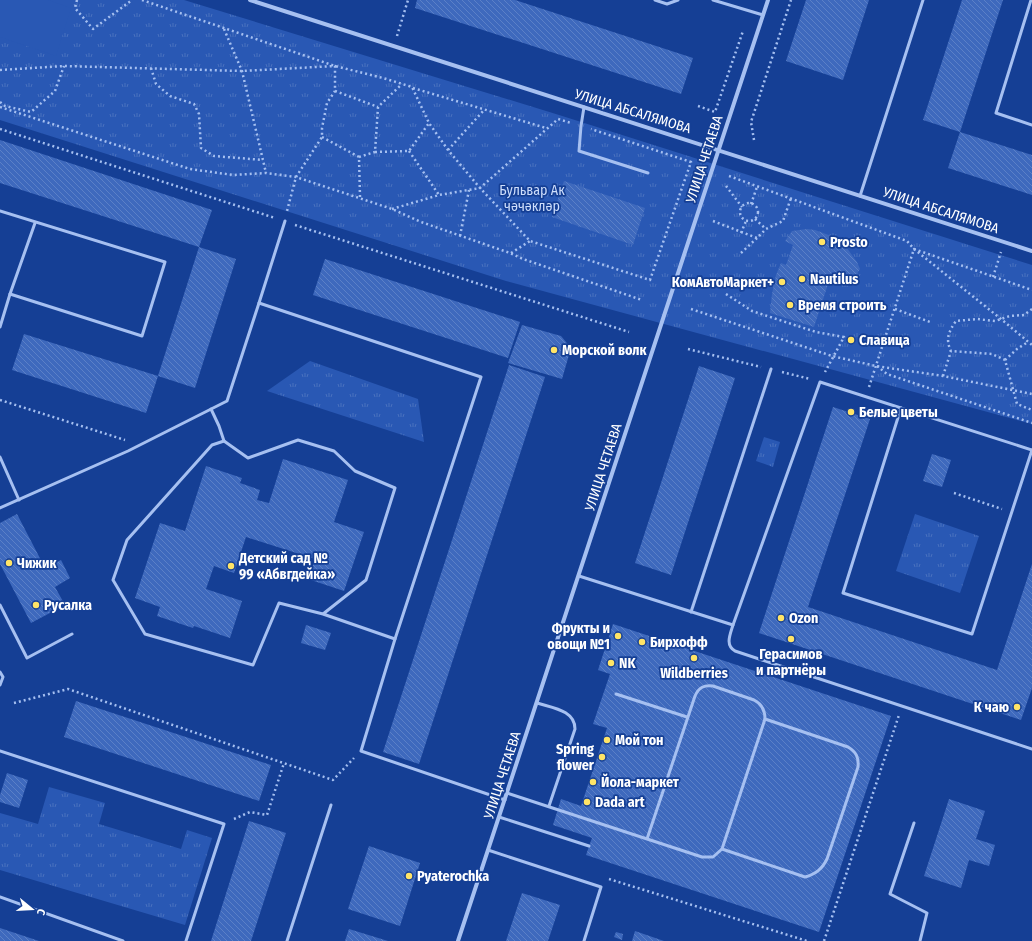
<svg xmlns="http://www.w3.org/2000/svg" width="1032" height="941" font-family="'Fira Sans Condensed',sans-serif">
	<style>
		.park { fill: url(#park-tufts) }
		.garden { fill: #2958b4 }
		.building { fill: url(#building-back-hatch) }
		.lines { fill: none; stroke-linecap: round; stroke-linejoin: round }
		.path { stroke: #a6c0f1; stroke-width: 2.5; stroke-dasharray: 2 3; stroke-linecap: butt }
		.lane { stroke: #a6c0f1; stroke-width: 3 }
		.street { stroke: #a6c0f1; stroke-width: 4 }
		.poi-dot { fill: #ffe467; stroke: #153f95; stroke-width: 1.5 }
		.labels { text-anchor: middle; stroke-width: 3.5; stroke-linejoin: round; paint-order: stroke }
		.street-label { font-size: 14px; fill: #fff; stroke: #153f95 }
		.park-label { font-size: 14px; fill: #cedefc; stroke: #153f95 }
		.poi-label { font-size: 14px; font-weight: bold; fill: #fff; stroke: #153f95; text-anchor: start }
	</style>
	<defs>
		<pattern id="park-tufts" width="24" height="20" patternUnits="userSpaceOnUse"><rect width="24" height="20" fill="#2958b4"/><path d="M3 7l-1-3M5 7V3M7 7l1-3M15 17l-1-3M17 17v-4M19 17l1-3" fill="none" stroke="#4971bf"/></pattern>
		<pattern id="building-back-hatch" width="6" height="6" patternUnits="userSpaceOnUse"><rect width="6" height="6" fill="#3e69bd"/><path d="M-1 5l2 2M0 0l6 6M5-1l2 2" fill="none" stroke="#5b80c7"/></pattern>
	</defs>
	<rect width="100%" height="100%" fill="#153f95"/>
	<g class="park">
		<path d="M0,0H184L559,115L1032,265V424L506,281L0,120Z"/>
		<path d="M310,361L418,399L424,442L267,391Z"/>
		<path d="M764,437L780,442L773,467L756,461Z"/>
		<path d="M915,514L979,536L960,593L896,571Z"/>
		<path d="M49,787L105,803L99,824L181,849L187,830L212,838L185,925L0,870V813L38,824Z"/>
	</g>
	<path class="garden" d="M0,0H48L71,8L56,56L0,37Z"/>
	<g class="building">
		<path d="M417,0H515L693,58L681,94L415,8Z"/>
		<path d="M806,0H869L843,80L786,61Z"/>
		<path d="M962,0H1003L960,132L923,120Z"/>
		<path d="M960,132L1032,155V195L948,168Z"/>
		<path d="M0,140L212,210L199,247L0,183Z"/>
		<path d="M564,181L645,208L633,245L552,217Z"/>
		<path d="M807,229L815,230L834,237L844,244L857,262L860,269L850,284L832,272L814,327L770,313L772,294L776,275L781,263L786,265L793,245L785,241L792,231Z"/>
		<path d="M199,247L236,259L195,388L158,376Z"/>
		<path d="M325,259L520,322L508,358L313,295Z"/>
		<path d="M522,325L561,336L571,348L562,379L508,363Z"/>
		<path d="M24,334L158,376L146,413L12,370Z"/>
		<path d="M509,365L545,377L419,764L383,752Z"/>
		<path d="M699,366L735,378L671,575L635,563Z"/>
		<path d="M833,407L870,419L808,607L997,670L1032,564V688L1021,720L759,633Z"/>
		<path d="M932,454L951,460L942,487L923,481Z"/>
		<path d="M283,459L348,480L334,522L364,532L344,591L308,579L315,559L246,537L234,573L214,566L206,589L242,601L230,638L194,626L193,628L157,616L160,607L135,598L160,523L185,531L206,466L242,478L240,483L260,490L257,500L269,503Z"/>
		<path d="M17,514L45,568L61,560L70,578L55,587L65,605L31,623L0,564V523Z"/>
		<path d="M613,624L891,716L819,932L586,855L592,838L553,825L561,799L581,806L607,728L593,724L610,674L598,670Z"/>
		<path d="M306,625L331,633L325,650L301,643Z"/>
		<path d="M76,701L271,765L259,801L64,737Z"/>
		<path d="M7,773L28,780L19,808L0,802V795Z"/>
		<path d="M949,799L985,811L976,839L995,845L989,866L969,860L961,888L924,876Z"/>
		<path d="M249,821L286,833L251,941H211Z"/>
		<path d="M369,846L420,863L400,926L348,909Z"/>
		<path d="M522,893L560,905L548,941H506Z"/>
		<path d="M0,928L39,941H0Z"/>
		<path d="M349,929L388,941H345Z"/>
		<path d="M635,931L664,941H632Z"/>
		<path d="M616,932L623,934L622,940L614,937Z"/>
	</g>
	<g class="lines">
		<g class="path">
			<path d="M77,0L75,8L93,29L132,0"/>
			<path d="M142,0L335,66L383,78L412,87L429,123L448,150L480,188L530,241L650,280L691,162L591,129"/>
			<path d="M224,29L242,71L266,173"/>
			<path d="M397,36L408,0"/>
			<path d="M151,68L156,84L170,96L194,104L199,114L201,148L214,156L263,160"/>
			<path d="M0,70L64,66L242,71L335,66V91L327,103L322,128V137L296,177L287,211"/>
			<path d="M413,88L546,128"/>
			<path d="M335,91L378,107"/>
			<path d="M0,102L5,106L31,112L55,91L64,66"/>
			<path d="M698,106L715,112L743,31"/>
			<path d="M0,107L190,169L233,175L266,173L296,177L392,209L421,222L510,253L523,259L642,300"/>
			<path d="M0,129L275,218"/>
			<path d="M322,137L359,157"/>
			<path d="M754,140L751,122L791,0"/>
			<path d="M448,150L484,110"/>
			<path d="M409,151L439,195"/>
			<path d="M375,152L409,151L429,123"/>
			<path d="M729,176L907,241L914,249L1001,319L1032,345"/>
			<path d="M726,186L742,207"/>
			<path d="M360,197L359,157L375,152L378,107L402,84"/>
			<circle cx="749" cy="212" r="9"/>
			<path d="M751,204L757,187"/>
			<path d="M392,209L439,195L480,188L558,119L571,123"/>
			<path d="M755,219L766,229"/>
			<path d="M713,221L757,238L766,229L783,221L791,198"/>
			<path d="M295,225L629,332"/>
			<path d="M741,233L746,221"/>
			<path d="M460,236L469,190"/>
			<path d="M511,253L530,241"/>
			<path d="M741,253L757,238"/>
			<path d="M993,277L1001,252"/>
			<path d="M726,294L752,311L816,332L844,337L825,372"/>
			<path d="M691,309L832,356L876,366L943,376L1032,394"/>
			<path d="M895,309L930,322"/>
			<path d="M1032,309L1024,315L1010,316L995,321L977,319L956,321C949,331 945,339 951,351L992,354L1005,360L1017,404L1032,410"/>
			<path d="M688,349L761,367"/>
			<path d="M1005,360L1017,349L1028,342"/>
			<path d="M877,366L887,374L1032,423"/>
			<path d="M782,372L810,379"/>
			<path d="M943,376L951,351"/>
			<path d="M869,387L914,249L1032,290"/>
			<path d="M0,400L125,440"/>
			<path d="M954,493L1002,509"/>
			<path d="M14,703L68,689L333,780L354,758"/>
			<path d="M234,819L250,812L267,815L284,763"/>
			<path d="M609,879L807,941"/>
			<path d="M824,941L899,715"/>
		</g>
		<g class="lane">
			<path d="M655,0L667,4L678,0"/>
			<path d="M713,0L763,15"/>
			<path d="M1031,0L996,113L1032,125"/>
			<path d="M584,107L581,126L579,151L648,173"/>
			<path d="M860,196L923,0"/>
			<path d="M0,211L165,262L142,336L10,294L35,223"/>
			<path d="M285,221L259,303L481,377L395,639L361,751L505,800"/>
			<path d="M0,327L10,294"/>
			<path d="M901,408L843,593L972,634L1032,450"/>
			<path d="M211,409L219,426L224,441"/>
			<path d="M1032,450L820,382L733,625C730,635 725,645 735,651L1032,749"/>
			<path d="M0,457L19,500"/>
			<path d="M0,508L128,451L227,401L259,303"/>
			<path d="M579,576L733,625"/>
			<path d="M0,605L27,658L72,634"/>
			<path d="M691,612L771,369"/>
			<path d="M323,614L366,580L395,488L355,471L334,451L298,440L248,458L224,441L212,445L127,540L113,580L145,634L253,665L279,603L323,614L395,639"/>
			<path d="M0,672L3,677L0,685"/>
			<path d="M616,694L687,717"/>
			<path d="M537,703C552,708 575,710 575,729L549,806"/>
			<path d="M0,751L224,824L186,941"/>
			<path d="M507,793L702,857H713L722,849L765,719C765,710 762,704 754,700L713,686C704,685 699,687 695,696L647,839"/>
			<path d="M499,817L589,846"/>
			<path d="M914,823L890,894L927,913L920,941"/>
			<path d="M722,849L805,877C816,874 822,869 827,859L858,767C859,757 856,752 848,747L765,719"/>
			<path d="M488,850L601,887L584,941"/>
			<path d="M0,897L123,941"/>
			<path d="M287,941L331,805"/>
		</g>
		<g class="street">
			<path d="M250,0L1032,251"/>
			<path d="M458,941L768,0"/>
		</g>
	</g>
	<g class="poi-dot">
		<circle cx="822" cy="242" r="4"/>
		<circle cx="802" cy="279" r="4"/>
		<circle cx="782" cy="282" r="4"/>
		<circle cx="790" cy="305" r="4"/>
		<circle cx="851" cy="340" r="4"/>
		<circle cx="554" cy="350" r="4"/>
		<circle cx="851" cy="412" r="4"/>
		<circle cx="9" cy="563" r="4"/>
		<circle cx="231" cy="566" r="4"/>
		<circle cx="36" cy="605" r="4"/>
		<circle cx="781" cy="618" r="4"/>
		<circle cx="618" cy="636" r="4"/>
		<circle cx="791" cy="639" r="4"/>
		<circle cx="642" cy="642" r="4"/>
		<circle cx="694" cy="658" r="4"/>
		<circle cx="611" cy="663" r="4"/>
		<circle cx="1017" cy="707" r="4"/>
		<circle cx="607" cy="740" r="4"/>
		<circle cx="602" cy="757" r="4"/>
		<circle cx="593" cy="782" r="4"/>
		<circle cx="587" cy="802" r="4"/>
		<circle cx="409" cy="876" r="4"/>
	</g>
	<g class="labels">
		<g class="street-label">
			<text transform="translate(633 111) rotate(17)" y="5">УЛИЦА АБСАЛЯМОВА</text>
			<text transform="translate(704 159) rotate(-72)" y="5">УЛИЦА ЧЕТАЕВА</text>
			<text transform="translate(941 210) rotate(18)" y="5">УЛИЦА АБСАЛЯМОВА</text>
			<text transform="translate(603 467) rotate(-72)" y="5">УЛИЦА ЧЕТАЕВА</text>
			<text transform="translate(502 775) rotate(-72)" y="5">УЛИЦА ЧЕТАЕВА</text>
		</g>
		<g class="park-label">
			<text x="532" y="195">Бульвар Ак<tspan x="532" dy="16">чәчәкләр</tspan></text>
		</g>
		<g class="poi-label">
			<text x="830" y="247">Prosto</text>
			<text x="810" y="284">Nautilus</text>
			<text x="774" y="287" text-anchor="end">КомАвтоМаркет+</text>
			<text x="798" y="310">Время строить</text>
			<text x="859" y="345">Славица</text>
			<text x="562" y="355">Морской волк</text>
			<text x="859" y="417">Белые цветы</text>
			<text x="239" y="563">Детский сад №<tspan x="239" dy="16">99 «Абвгдейка»</tspan></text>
			<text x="17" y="568">Чижик</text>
			<text x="44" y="610">Русалка</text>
			<text x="789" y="623">Ozon</text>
			<text x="610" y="633" text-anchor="end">Фрукты и<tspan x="610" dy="16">овощи №1</tspan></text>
			<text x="650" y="647">Бирхофф</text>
			<text x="791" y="659" text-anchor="middle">Герасимов<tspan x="791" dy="16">и партнёры</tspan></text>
			<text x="619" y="668">NK</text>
			<text x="694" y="678" text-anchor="middle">Wildberries</text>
			<text x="1009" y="712" text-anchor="end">К чаю</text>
			<text x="615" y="745">Мой тон</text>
			<text x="594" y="754" text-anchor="end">Spring<tspan x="594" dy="16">flower</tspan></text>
			<text x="601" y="787">Йола-маркет</text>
			<text x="595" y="807">Dada art</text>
			<text x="417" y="881">Pyaterochka</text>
		</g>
	</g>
	<g transform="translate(32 909) rotate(108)" stroke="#153f95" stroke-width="3" paint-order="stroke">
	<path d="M0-3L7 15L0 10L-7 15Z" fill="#ffffff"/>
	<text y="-6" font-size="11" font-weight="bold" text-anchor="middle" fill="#ffffff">С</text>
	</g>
</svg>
